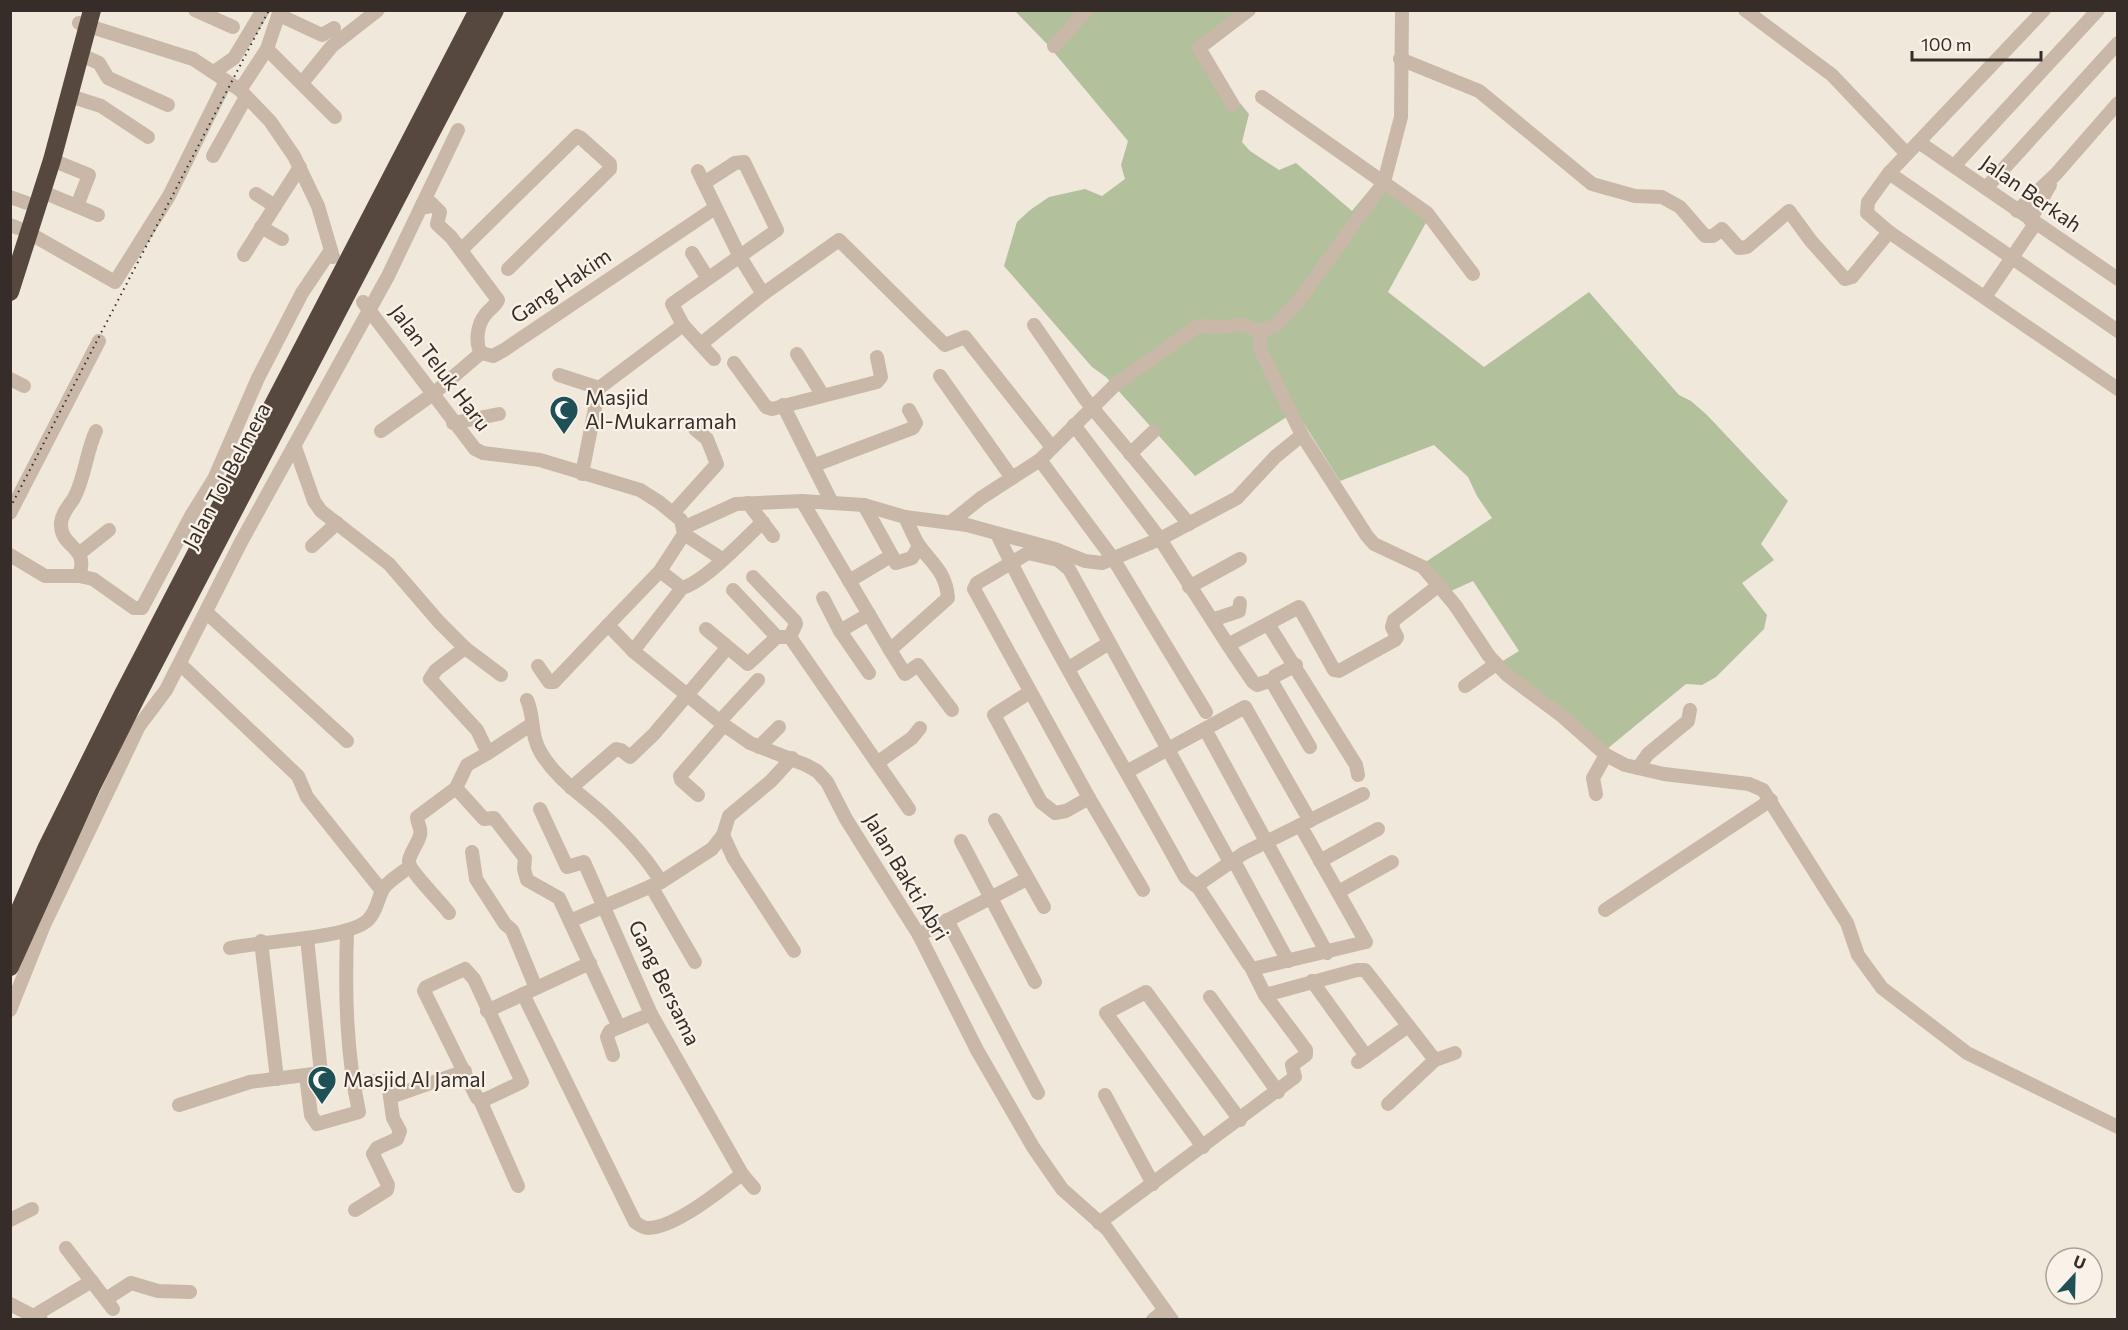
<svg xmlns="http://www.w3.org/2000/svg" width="2128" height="1330" font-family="Commissioner,sans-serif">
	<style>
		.green { fill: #b2c09c }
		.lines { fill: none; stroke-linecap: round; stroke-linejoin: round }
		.minor { stroke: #c9b8a8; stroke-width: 14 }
		.highway { stroke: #57483f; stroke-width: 18 }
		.rail { stroke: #362d28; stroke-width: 2; stroke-dasharray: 1.5 4.5; stroke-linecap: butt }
		.labels { text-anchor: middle; stroke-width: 4.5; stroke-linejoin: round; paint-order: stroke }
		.street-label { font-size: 21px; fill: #362d28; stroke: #f9f2e8 }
		.poi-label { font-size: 21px; fill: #362d28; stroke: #f9f2e8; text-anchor: start }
	</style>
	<rect width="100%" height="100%" fill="#f1e8dc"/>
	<path class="green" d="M1015,11H1242L1192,47L1233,107L1240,103L1249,114L1242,142L1250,151L1279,170L1296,163L1352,211L1377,181L1428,219L1388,292L1484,367L1589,292L1679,395L1691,401L1707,415L1788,501L1761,544L1774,560L1742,583L1767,615L1764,629L1716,677L1702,685L1686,684L1607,749L1501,662L1519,651L1473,581L1451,591L1424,563L1492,518L1477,496L1468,477L1434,445L1340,481L1296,411L1195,476L1106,377L1092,367L1004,266L1017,222L1030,210L1049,197L1085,189L1102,196L1125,179L1121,165L1128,141L1047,44Z"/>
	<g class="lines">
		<g class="minor">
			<path d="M195,10L233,27"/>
			<path d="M1745,10L1832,75L1907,154"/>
			<path d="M2044,10L1889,173L1868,202L1867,213L1889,232L2118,389"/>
			<path d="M279,15L322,35L334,28"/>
			<path d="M79,23L193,59L240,90L270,121L294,156L318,206L333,257"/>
			<path d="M1054,46L1087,10"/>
			<path d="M267,49L335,117"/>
			<path d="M81,55L99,63L108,78L168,105"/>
			<path d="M1400,59L1479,91L1592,184L1635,196L1662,197L1680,207L1705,236H1713L1722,229L1739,248L1747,247L1789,211L1811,241L1845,279L1852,277L1889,232"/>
			<path d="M214,72L234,58L263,10"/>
			<path d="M302,83L332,46L378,10"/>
			<path d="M240,90L267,49L280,10"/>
			<path d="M70,96L101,106L148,137"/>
			<path d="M1262,97L1427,213L1473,274"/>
			<path d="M1233,105L1199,48L1249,10"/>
			<path d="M1920,143L2118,279"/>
			<path d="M213,156L246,97"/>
			<path d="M52,160L89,175L77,206"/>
			<path d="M1954,166L2098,10"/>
			<path d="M698,171L739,255L763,294"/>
			<path d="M1889,173L2118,331"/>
			<path d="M704,183L735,163L744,162L777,230L672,304L683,325L714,359"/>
			<path d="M1986,188L2118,43"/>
			<path d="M43,192L98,215"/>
			<path d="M256,194L275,206L300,167"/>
			<path d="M10,197L27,203"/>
			<path d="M422,205L427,207L431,203L440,212L437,224L451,237L498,300C495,307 489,309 485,315C477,325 475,343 481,353"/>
			<path d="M2017,211L2056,174L2118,103"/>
			<path d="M2030,220L2050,185"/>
			<path d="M10,225L18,228"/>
			<path d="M261,227L282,239"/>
			<path d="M29,233L115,282L169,196L226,81"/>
			<path d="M461,250L577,136L581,138L610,164V169L508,269"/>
			<path d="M692,253L707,277"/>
			<path d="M244,255L275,206"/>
			<path d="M1985,297L2035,224"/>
			<path d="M363,302L475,449L483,453L540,460L640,490L659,502L681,520L684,534L660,571L608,625L633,651L724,725L750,743L806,765L817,771L827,782L846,819L919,935L977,1050L1033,1147L1062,1189L1107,1229L1172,1320"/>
			<path d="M1034,325L1085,399L1189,524"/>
			<path d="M701,344L763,294L839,240L945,345L965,337L1051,446"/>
			<path d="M797,354L822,394"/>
			<path d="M734,363L766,407L772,409L877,382L881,377L877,357"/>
			<path d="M559,375L599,388"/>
			<path d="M940,376L1012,478"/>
			<path d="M10,379L24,386"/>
			<path d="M783,405L832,503"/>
			<path d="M453,423L499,414"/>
			<path d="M1074,425L1160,539L1228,645L1299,607L1334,670L1339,671L1395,640L1397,637L1392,627L1394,620L1438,586"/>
			<path d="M381,431L433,394L481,353L493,356L504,350L715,208"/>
			<path d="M1302,435L1367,536L1374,544L1423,567L1455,605L1489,656L1507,675L1562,716L1606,755L1625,765L1664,774L1749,784L1763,790L1847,923L1858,955L1882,988L1967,1053L2118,1127"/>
			<path d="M295,447L314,501L321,511L389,564L439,622L465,648L501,675"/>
			<path d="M1130,454L1153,432"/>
			<path d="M1040,460L1114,560L1206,712"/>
			<path d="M815,465L913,428L916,423L909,410"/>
			<path d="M582,474L599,388L683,325"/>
			<path d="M802,501L890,650"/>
			<path d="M748,503L773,536"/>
			<path d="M864,505L896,563L912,558L919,546"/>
			<path d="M10,513L99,341"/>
			<path d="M673,513L717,464L707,439L695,429"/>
			<path d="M905,517C909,526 913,535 918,544C931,563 946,571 948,598L890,650L905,674L918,665L952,710"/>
			<path d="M951,522L981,498L1040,460L1116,384L1198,326L1225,327L1240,324L1260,331"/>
			<path d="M683,528L736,504L802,501L864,505L905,517L967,525L1055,549L1085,561L1102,563L1160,539L1237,498L1275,457L1302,435L1260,349V331L1275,326L1298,302L1384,182L1401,117L1402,10"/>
			<path d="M684,534L722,559"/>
			<path d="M998,536C1054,652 1123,763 1185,877L1196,886L1244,853L1363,794"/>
			<path d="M312,546L337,523"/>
			<path d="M80,553L109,530"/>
			<path d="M10,555L45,576H79L93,579L134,608H142L191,516L214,479L258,378L302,293L331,250"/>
			<path d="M660,571L682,588"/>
			<path d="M79,576C90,545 60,549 61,523C62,513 69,506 74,498C85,478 86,452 96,431"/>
			<path d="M753,577L795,621L796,624L790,637"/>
			<path d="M849,581L891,556"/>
			<path d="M1189,587L1240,559"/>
			<path d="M733,590L777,637"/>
			<path d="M823,598L840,631L869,673"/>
			<path d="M206,612L347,741"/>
			<path d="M1212,620L1239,611L1240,603"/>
			<path d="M1268,624L1356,765L1358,775"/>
			<path d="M706,629L748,664L777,637H790L909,809"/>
			<path d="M840,631L869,614"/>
			<path d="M1228,645L1253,682L1257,685L1272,680"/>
			<path d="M633,651L682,588C706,581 743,540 763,522"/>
			<path d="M180,664L298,776L307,797L382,891"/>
			<path d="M1296,665L1275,676L1272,682L1310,747"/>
			<path d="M538,666L549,682H554L608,625"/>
			<path d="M1069,668L1109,643"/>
			<path d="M1465,686L1496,664"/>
			<path d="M1030,692L994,715L1041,802L1055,813L1066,811L1089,798"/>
			<path d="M527,700C535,718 530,735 541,753C557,780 585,797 607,818C628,838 647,858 661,882"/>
			<path d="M720,721L758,680"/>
			<path d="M1205,729L1327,953"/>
			<path d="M759,747L779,727"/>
			<path d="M488,753L532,724"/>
			<path d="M877,763L912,738L920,728"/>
			<path d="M1638,768L1648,754L1688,721L1690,710"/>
			<path d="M1128,771L1245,707L1310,821"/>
			<path d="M456,788L484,819L494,818L525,858L524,869L527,880L559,898L619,1027"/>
			<path d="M571,788L616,749L621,750L630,757L654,734L727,648"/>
			<path d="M1596,794L1593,778L1606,755"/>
			<path d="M698,795L681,780L680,776L724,725"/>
			<path d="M540,809L567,867L584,862L651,1014L742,1174L754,1188"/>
			<path d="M995,820L1044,907"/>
			<path d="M723,835L734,859L794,951"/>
			<path d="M961,841L1035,982"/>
			<path d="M472,852L476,879L505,924L512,930L536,988"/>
			<path d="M1234,861L1288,961"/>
			<path d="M1320,861L1378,829"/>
			<path d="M1196,884L1249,965"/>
			<path d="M651,886L695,962"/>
			<path d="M1143,890L1089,798L974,589L977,583L1028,553L1058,560L1069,569L1231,864"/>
			<path d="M1338,892L1392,862"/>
			<path d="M1605,910L1771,800"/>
			<path d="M449,913C442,903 408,870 409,861C410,852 418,844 420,835C422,829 417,823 417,817L456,788L467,765L488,753L477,730L430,679L436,670L465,648"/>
			<path d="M947,920L1038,1093"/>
			<path d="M570,921L661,882L712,849L723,835L729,816L771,781L792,758"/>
			<path d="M919,935L1027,879"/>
			<path d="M261,941L277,1079"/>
			<path d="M230,948C262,941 348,939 368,920C377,911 377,901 382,891C385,883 402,873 409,867"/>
			<path d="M465,969L474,979L522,1082L484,1100L477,1098L424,991L426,987Z"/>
			<path d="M1312,981L1366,1056"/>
			<path d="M523,994L635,1222C639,1225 643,1228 648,1228C675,1228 721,1190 742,1174"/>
			<path d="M1265,995L1357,970H1365L1435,1060"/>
			<path d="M1210,997L1278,1092"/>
			<path d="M10,1010L44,925L139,726L166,690L241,542L388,276L458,130"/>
			<path d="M487,1011L590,963"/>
			<path d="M613,1055L607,1037L610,1031L651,1014"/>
			<path d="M1358,1062L1408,1026"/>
			<path d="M306,1076L311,1115L317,1124L359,1112C346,1052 345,993 347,931"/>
			<path d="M353,1083L380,1081L388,1083L393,1118L400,1131L397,1139L377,1148L373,1154L388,1185L387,1190L355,1210"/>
			<path d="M1105,1095L1153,1184"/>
			<path d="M391,1097L465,1071"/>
			<path d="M480,1100L518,1186"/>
			<path d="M1388,1104L1435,1060L1455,1053"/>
			<path d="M179,1105L250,1082L321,1073L307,938"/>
			<path d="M1203,1147L1106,1013L1146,992L1240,1120"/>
			<path d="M10,1220L32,1209"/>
			<path d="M1099,1223L1295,1077L1292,1065L1306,1055V1050L1265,995L1252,969L1366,942L1300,825"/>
			<path d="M66,1248L113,1309"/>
			<path d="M106,1299L131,1283L158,1291L190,1292"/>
			<path d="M10,1304L41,1320"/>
			<path d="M35,1315L92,1281"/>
			<path d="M1153,1320L1165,1310"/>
		</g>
		<g class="highway">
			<path d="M10,292L52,160L92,10"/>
			<path d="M10,932L46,849L122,696L478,10"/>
			<path d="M10,967L91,788L136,698L495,10"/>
		</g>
		<path class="rail" d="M10,508L269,10"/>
	</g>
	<defs>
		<g id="mosque-pin" transform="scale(1.5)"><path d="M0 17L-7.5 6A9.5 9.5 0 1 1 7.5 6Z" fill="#1f5056" stroke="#f9f2e8"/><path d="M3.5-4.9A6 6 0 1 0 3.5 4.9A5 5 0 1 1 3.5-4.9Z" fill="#fff"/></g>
	</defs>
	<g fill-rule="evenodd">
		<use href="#mosque-pin" x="564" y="410"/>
		<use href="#mosque-pin" x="322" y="1080"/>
	</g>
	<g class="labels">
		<g class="street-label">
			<text transform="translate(2031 194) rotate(35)" y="7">Jalan Berkah</text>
			<text transform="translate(561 286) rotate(-34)" y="7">Gang Hakim</text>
			<text transform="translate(440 368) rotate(53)" y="7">Jalan Teluk Haru</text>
			<text transform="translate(227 476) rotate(-62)" y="7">Jalan Tol Belmera</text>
			<text transform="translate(906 877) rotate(59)" y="7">Jalan Bakti Abri</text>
			<text transform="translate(664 983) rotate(64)" y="7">Gang Bersama</text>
		</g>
		<g class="poi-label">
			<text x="585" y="405">Masjid<tspan x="585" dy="24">Al-Mukarramah</tspan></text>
			<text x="343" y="1087">Masjid Al Jamal</text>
		</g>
	</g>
	<rect width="2128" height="1330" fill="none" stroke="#362d28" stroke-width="24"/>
	<g transform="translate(2074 1276) rotate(22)"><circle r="28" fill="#f9f2e8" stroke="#aba39b" stroke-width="1.5"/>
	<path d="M0-4.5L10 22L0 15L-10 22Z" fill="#1f5056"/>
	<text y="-9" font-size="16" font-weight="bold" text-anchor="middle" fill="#362d28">U</text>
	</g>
	<path d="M1912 51v9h129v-9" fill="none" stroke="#362d28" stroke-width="3"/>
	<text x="1921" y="51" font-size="18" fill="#362d28" stroke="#f9f2e8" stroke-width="4.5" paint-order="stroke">100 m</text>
</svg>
